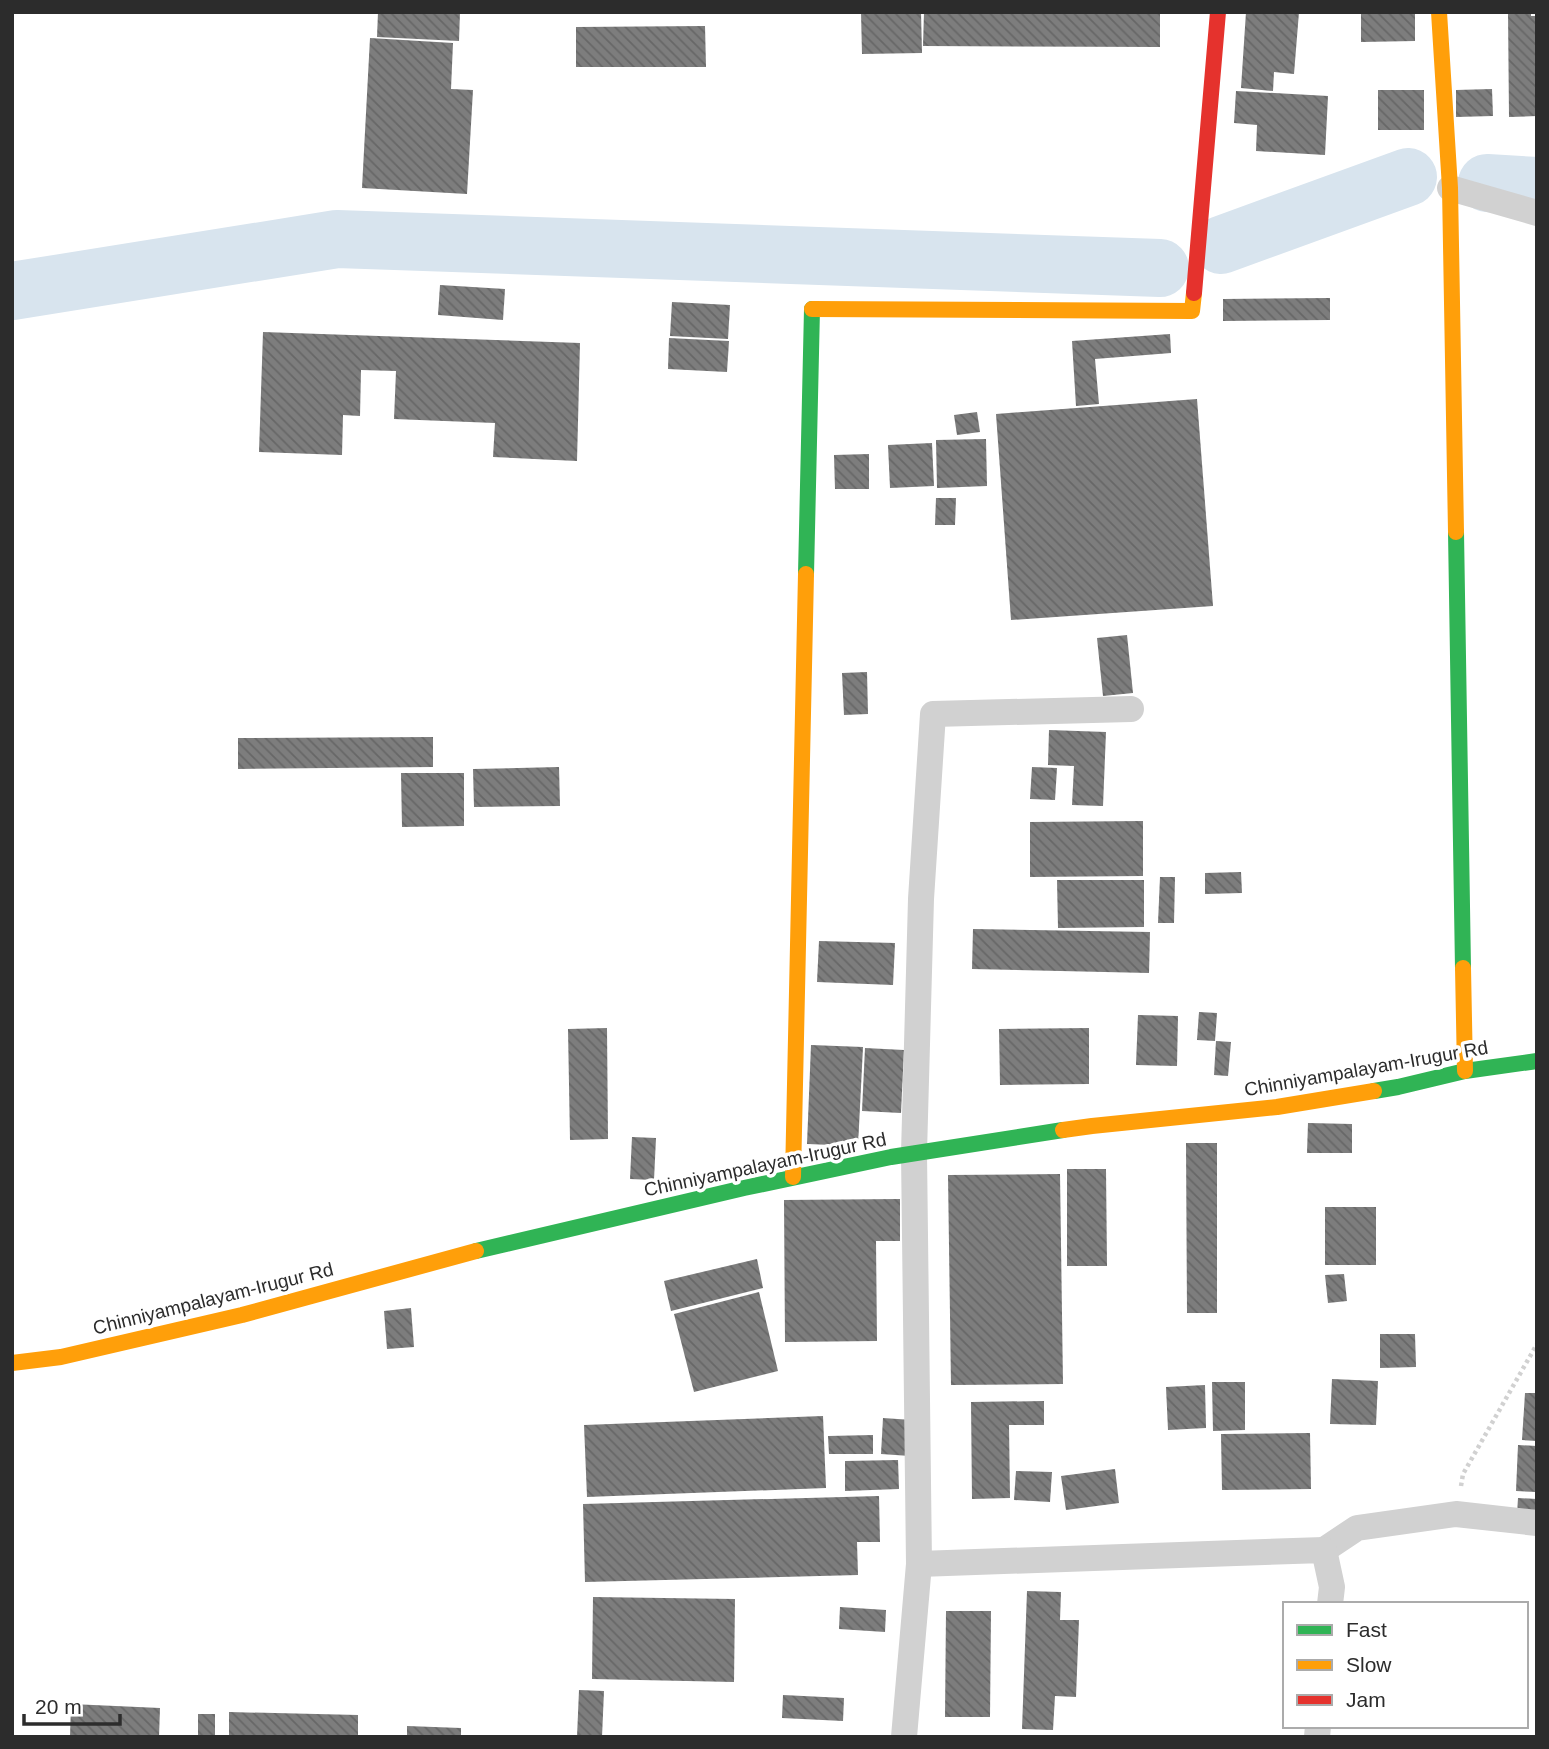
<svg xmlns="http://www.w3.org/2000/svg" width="1549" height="1749" font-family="Helvetica,sans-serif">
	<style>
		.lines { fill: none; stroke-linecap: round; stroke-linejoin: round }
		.river { stroke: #d8e4ee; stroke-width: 58 }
		.building { fill: url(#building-back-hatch) }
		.path { stroke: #d1d1d1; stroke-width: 4.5; stroke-dasharray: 3.5 3.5; stroke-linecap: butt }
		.street { stroke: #d1d1d1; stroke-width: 26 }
		.fast { stroke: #30b455; stroke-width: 16 }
		.slow { stroke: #ff9f0a; stroke-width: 16 }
		.jam { stroke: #e5322d; stroke-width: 16 }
		.labels { text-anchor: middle; stroke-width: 7; stroke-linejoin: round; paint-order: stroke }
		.street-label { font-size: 19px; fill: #2c2c2c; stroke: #fff }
	</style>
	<defs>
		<pattern id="building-back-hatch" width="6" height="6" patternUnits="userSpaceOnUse" patternTransform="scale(1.75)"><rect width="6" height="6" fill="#7d7d7d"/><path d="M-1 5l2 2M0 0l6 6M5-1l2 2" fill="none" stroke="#676767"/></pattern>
	</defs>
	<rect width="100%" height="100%" fill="#fff"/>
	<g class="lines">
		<g class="river">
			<path d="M1487,183L1537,186"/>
			<path d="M1221,245L1408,177"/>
			<path d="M12,291L337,239L1160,268"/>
		</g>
	</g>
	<g class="building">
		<path d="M378,12H460L459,41L377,37Z"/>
		<path d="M861,12H921L922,53L862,54Z"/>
		<path d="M924,12H1160V47L923,46Z"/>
		<path d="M1246,12H1299L1294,74L1274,72L1273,91L1241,88Z"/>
		<path d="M1361,12H1415V41L1361,42Z"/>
		<path d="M1508,12H1531V16H1537V116L1509,117Z"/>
		<path d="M705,26L706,67H576V27Z"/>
		<path d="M370,38L453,43L451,89L473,90L467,194L362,188Z"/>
		<path d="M1492,89L1493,116L1456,117V90Z"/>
		<rect x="1378" y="90" width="46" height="40"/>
		<path d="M1236,91L1328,96L1325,155L1256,151L1257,125L1234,123Z"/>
		<path d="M440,285L505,289L503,320L438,315Z"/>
		<path d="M1330,298V320L1223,321V299Z"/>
		<path d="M672,302L730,305L728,339L670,336Z"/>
		<path d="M263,332L580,343L577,461L493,457L495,423L394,419L396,371L361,370L360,416L343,415L342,455L259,452Z"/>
		<path d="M1170,334L1171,353L1095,359L1099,404L1076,406L1072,341Z"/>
		<path d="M669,338L729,341L727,372L668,369Z"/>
		<path d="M1197,399L1213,606L1011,620L996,414Z"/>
		<path d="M977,412L980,432L957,435L954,415Z"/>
		<path d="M986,439L987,486L937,488L936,440Z"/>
		<path d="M932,443L934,486L890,488L888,445Z"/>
		<path d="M869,454V489H835L834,455Z"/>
		<path d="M936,498H956L955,525H935Z"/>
		<path d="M1127,635L1133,693L1103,696L1097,638Z"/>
		<path d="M867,672L868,714L844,715L842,673Z"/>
		<path d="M1049,730L1106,732L1103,806L1072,805L1074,766L1048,765Z"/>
		<path d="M433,737V767L238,769V738Z"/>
		<path d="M559,767L560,806L474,807L473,769Z"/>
		<path d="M1032,767L1057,768L1055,800L1030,799Z"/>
		<path d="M401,773H464V826L402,827Z"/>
		<path d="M1143,821V876L1030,877V822Z"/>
		<path d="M1241,872L1242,893L1205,894V873Z"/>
		<path d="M1160,877H1175L1174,923H1158Z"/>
		<path d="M1057,880H1144V927L1058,928Z"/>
		<path d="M973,929L1150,932L1149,973L972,969Z"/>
		<path d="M819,941L895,943L893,985L817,982Z"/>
		<path d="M1199,1012L1217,1013L1215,1041L1197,1040Z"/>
		<path d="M1138,1015L1178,1016L1177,1066L1136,1065Z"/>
		<path d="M607,1028L608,1139L570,1140L568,1029Z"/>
		<path d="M1089,1028V1084L1000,1085L999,1029Z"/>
		<path d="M1216,1041L1231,1042L1228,1076L1214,1075Z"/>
		<path d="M811,1045L863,1047L858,1146L807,1144Z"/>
		<path d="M865,1048L904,1050L901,1113L862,1111Z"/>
		<path d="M1308,1123L1352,1124V1153H1307Z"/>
		<path d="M632,1137L656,1138L654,1180L630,1179Z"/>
		<path d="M1186,1143H1217V1313H1187Z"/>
		<path d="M1067,1169H1106L1107,1266H1067Z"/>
		<path d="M1060,1174L1063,1384L951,1385L948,1175Z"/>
		<path d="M900,1199V1241H876L877,1341L785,1342L784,1200Z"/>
		<rect x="1325" y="1207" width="51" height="58"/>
		<path d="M757,1259L763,1288L671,1311L664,1281Z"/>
		<path d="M1344,1274L1347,1301L1328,1303L1325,1275Z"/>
		<path d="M759,1292L778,1371L694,1392L674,1314Z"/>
		<path d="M411,1308L414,1347L387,1349L384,1311Z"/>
		<path d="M1380,1334H1415L1416,1367L1380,1368Z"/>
		<path d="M1332,1379L1378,1381L1376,1425L1330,1424Z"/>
		<path d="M1212,1382H1245V1430L1213,1431Z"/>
		<path d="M1205,1385L1206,1428L1168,1430L1166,1387Z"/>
		<path d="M1525,1393H1537V1441L1522,1440Z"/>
		<path d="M1044,1401V1425H1009L1010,1498L972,1499L971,1402Z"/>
		<path d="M823,1416L826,1488L587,1497L584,1425Z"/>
		<path d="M883,1418L912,1420L910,1456L881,1454Z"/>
		<path d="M1310,1433L1311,1489L1222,1490L1221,1434Z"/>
		<path d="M873,1435V1454H829L828,1436Z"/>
		<path d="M1518,1445L1537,1446V1492L1516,1491Z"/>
		<path d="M898,1460L899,1489L845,1491V1461Z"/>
		<path d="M1115,1469L1119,1503L1066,1510L1061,1476Z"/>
		<path d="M1016,1471L1052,1472L1050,1502L1014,1500Z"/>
		<path d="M879,1496L880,1542H857L858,1575L585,1582L583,1504Z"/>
		<path d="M1518,1498L1537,1499V1517L1517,1515Z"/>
		<path d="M1027,1591L1061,1592L1060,1620H1079L1076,1697L1055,1696L1053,1730L1022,1729Z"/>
		<path d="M593,1597L735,1599L734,1682L592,1679Z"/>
		<path d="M840,1607L886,1610L885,1632L839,1629Z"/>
		<path d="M946,1611H991L990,1717H945Z"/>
		<path d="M579,1690L604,1691L602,1737H577Z"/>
		<path d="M783,1695L844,1698L843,1721L782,1718Z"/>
		<path d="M71,1704L160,1708L159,1737H70Z"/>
		<path d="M229,1712L358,1715V1737H229Z"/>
		<rect x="198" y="1714" width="17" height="23"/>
		<path d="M407,1726L461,1728V1737H407Z"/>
	</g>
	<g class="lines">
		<path class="path" d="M1461,1486L1463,1474L1537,1344"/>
		<g class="street">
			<path d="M1450,188L1537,213"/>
			<path d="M1324,1550L1357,1528L1456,1514L1537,1523"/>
			<path d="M919,1564L1324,1550L1332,1587L1330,1604"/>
			<path d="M904,1737L919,1564L914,1153L921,899L933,714L1131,709"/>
			<path d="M1317,1737L1318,1726"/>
		</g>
		<g class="fast">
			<path d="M1456,532L1463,968"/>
			<path d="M806,574L812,309"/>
			<path d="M1374,1091L1398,1087L1465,1071L1537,1061"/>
			<path d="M476,1251L744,1188L891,1157L1063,1130"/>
		</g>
		<g class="slow">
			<path d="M1439,12L1450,188L1456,532"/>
			<path d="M812,309L1192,311L1194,293"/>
			<path d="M1463,968L1465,1071"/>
			<path d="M1063,1130L1092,1126L1277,1107L1374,1091"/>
			<path d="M793,1177L806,574"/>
			<path d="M12,1363L61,1357L242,1315L476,1251"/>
		</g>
		<path class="jam" d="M1194,293L1218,12"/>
	</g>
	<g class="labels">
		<g class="street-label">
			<text transform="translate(1366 1068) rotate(-10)" y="7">Chinniyampalayam-Irugur Rd</text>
			<text transform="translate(765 1164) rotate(-12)" y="7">Chinniyampalayam-Irugur Rd</text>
			<text transform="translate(213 1298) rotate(-14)" y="7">Chinniyampalayam-Irugur Rd</text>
		</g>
	</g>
	<rect width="1549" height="1749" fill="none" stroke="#2c2c2c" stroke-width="28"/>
	<rect x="1283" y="1602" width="245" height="126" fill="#ffffff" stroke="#ababab" stroke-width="2"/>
	<rect x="1297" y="1625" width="35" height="10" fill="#30b455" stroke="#ababab" stroke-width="2"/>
	<text x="1346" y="1637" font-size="21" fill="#2c2c2c">Fast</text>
	<rect x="1297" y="1660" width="35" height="10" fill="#ff9f0a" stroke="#ababab" stroke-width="2"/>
	<text x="1346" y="1672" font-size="21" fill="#2c2c2c">Slow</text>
	<rect x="1297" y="1695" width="35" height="10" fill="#e5322d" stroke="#ababab" stroke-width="2"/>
	<text x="1346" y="1707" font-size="21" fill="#2c2c2c">Jam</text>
	<path d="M24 1714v10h96v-10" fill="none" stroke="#2c2c2c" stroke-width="3.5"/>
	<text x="35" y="1714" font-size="21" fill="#2c2c2c" stroke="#ffffff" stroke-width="5" paint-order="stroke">20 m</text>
</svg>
